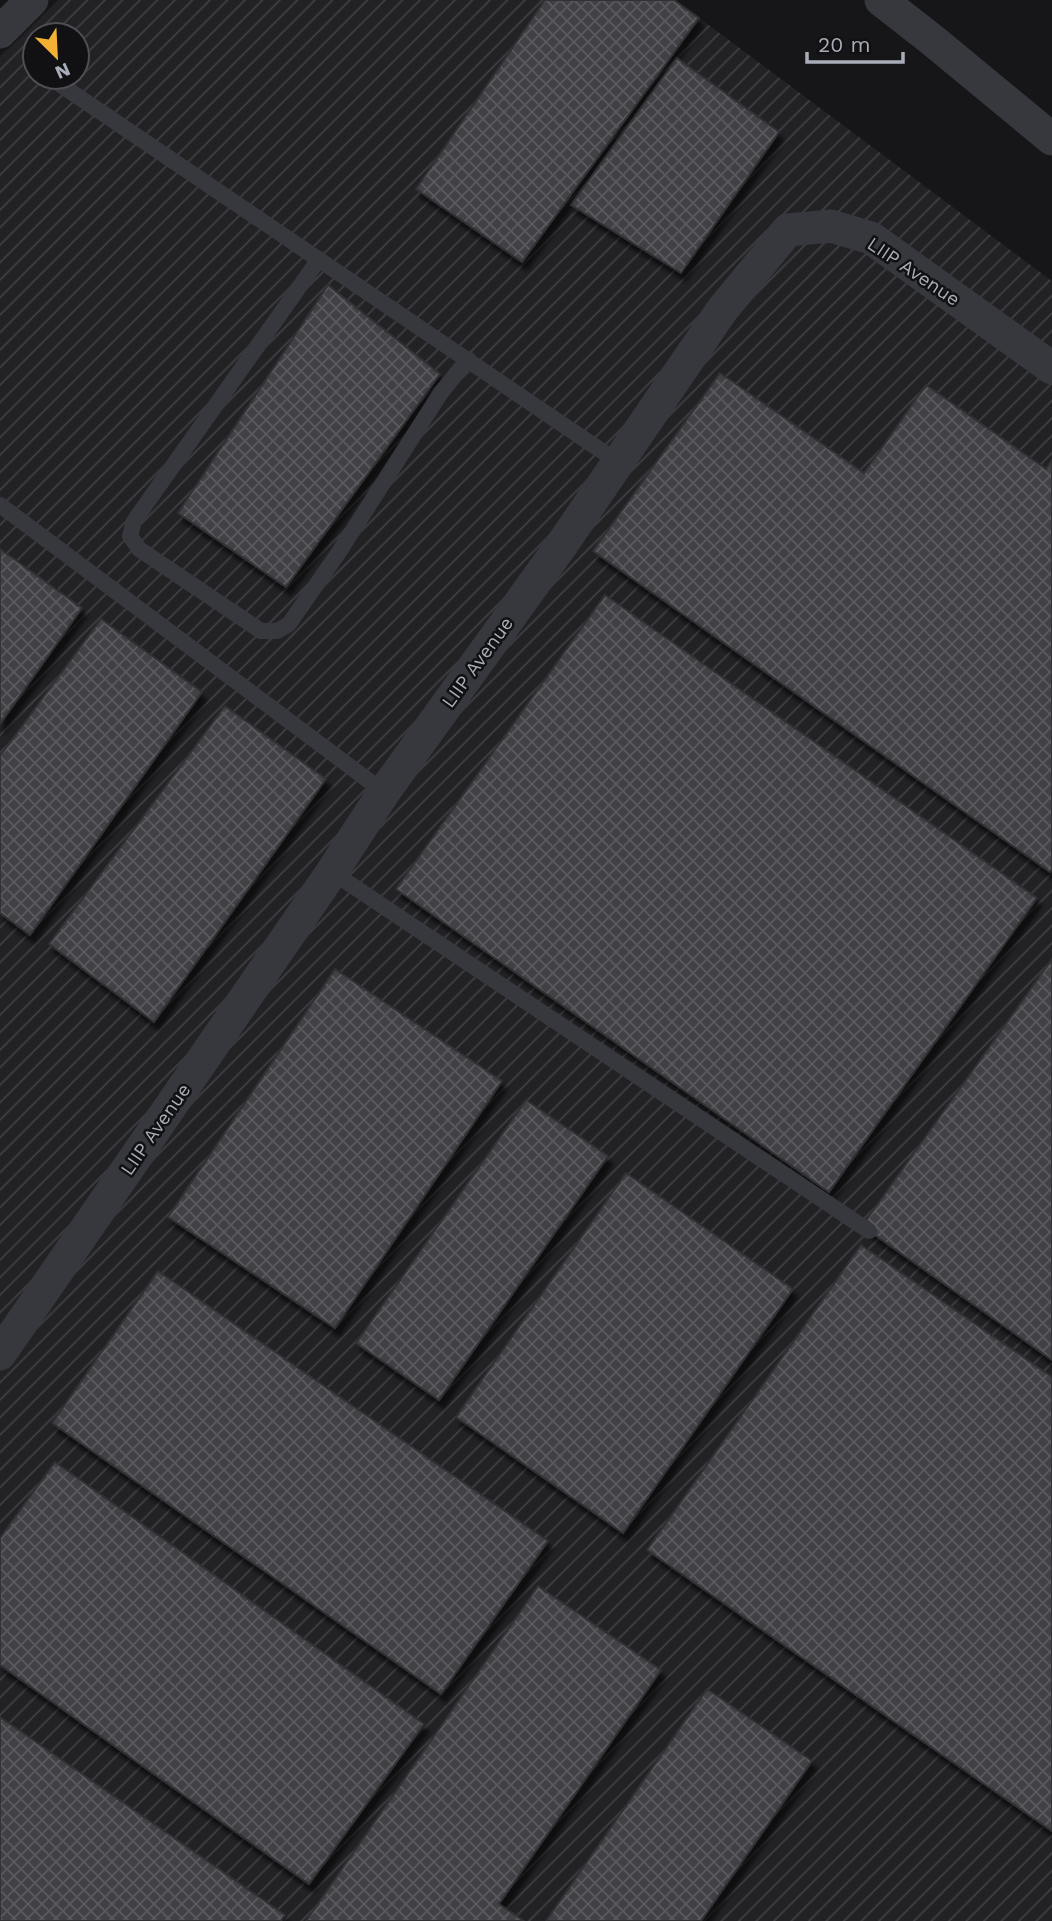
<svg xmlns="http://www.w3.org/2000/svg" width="1052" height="1921" font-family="'Work Sans',sans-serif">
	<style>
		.industrial { fill: url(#industrial-furrows); fill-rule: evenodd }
		.building { fill: url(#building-cross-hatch); stroke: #303034; stroke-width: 2; filter: url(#shadow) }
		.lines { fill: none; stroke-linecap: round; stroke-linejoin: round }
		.lane { stroke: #37383d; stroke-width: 16 }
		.street { stroke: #37383d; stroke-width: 33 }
		.labels { text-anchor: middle; stroke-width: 5; stroke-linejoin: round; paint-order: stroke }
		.street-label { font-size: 19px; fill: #a8adb8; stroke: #111113 }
	</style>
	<defs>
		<pattern id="industrial-furrows" width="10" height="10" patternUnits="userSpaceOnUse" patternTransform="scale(1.75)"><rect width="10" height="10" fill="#222225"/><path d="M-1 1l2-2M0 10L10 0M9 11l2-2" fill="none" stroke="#3f3f43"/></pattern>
		<pattern id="building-cross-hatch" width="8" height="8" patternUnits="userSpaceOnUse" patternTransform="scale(1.75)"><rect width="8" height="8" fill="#404145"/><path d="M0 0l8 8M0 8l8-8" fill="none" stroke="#595a5e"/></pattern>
		<filter id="shadow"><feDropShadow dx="4.5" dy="8" stdDeviation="2" flood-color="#0009"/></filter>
	</defs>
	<rect width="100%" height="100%" fill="#161618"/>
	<path class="industrial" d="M58,0H675L1052,281V1921H0V56L18,40ZM35,35H77V77H35Z"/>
	<g class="building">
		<path d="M545,0H674L699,18L522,262L416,189Z"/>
		<path d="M677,58L779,132L681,273L571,205Z"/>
		<path d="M328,285L440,374L286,587L178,513Z"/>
		<path d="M720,373L864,473L926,385L1046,469L1052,460V870L1050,872L593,551Z"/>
		<path d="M0,549L82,608L0,724Z"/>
		<path d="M605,595L1037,898L829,1192L396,889Z"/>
		<path d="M101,619L202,692L30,935L0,913V756Z"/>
		<path d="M225,706L326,779L154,1022L49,944Z"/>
		<path d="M1052,959V1360L862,1226Z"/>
		<path d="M335,969L502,1081L335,1328L168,1217Z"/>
		<path d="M526,1100L608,1156L439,1400L356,1343Z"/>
		<path d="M626,1173L793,1289L623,1533L456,1417Z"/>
		<path d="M861,1245L1052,1377V1831L647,1550Z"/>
		<path d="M158,1271L548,1541L441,1694L52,1423Z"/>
		<path d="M55,1462L424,1724L309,1884L0,1665V1538Z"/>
		<path d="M538,1586L661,1670L499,1904L524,1921H306Z"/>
		<path d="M707,1689L812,1761L701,1921H546Z"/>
		<path d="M0,1717L285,1915L281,1921H0Z"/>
	</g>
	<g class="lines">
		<g class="lane">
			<path d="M61,85L618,462"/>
			<path d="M319,259L134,521L130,536L139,549L261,631H277L289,624L339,552L440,394L468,359"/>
			<path d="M0,505L384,792"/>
			<path d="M332,872L869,1231"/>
		</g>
		<g class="street">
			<path d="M881,0L931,39L1052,139"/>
			<path d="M0,32L32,0"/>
			<path d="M0,1354L332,872L384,792L563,543L722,310L788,230L831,226L871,238L1052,368"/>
		</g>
	</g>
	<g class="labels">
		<g class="street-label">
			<text transform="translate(914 271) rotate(34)" y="7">LIIP Avenue</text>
			<text transform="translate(477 662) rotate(-54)" y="7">LIIP Avenue</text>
			<text transform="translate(155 1129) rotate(-55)" y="7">LIIP Avenue</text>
		</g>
	</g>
	<g transform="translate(56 56) rotate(156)"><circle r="33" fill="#111113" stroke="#4d4f55" stroke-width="2"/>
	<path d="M0-5L12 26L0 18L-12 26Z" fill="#f2b134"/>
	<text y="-10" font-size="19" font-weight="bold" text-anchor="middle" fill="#a8adb8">N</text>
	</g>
	<path d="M807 52v10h96v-10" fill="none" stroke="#a8adb8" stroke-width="3.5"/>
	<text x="818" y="52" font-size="21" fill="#a8adb8" stroke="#111113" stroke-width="5" paint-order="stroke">20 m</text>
</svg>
